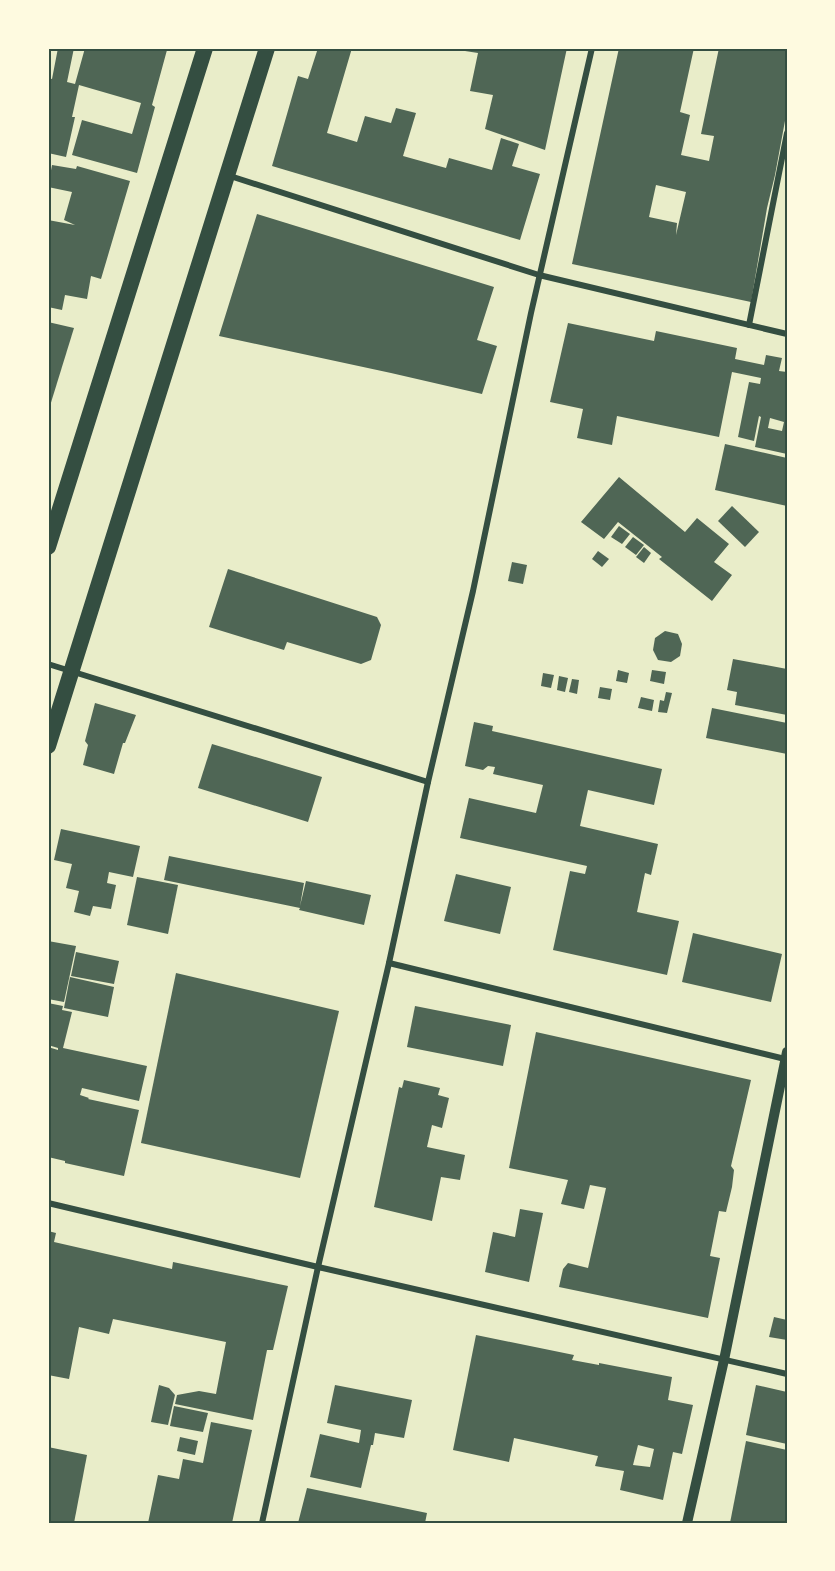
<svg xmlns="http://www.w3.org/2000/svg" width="835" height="1571" font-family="'Open Sans',sans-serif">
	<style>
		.building { fill: #4f6655; fill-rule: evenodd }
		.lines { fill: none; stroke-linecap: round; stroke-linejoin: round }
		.minor { stroke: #344e41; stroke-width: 6 }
		.tertiary { stroke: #344e41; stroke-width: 10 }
		.trunk { stroke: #344e41; stroke-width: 16 }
		.neatline { fill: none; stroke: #344e41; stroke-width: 2 }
	</style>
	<rect width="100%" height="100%" fill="#e9edc9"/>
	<g class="building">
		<path d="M58,48H74L67,82L75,84L85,48H162L167,50L152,105L155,107L137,173L72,155L82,120L132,134L141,103L79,85L72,117H75L66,157L48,153V78L52,79Z"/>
		<path d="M318,48H352L327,133L357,142L365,116L391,123L396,108L416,113L403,156L446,168L449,158L492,170L501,138L519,144L512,166L540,174L520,240L272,166L298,76L308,79Z"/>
		<path d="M465,48H567L545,150L485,129L493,95L470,91L478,53L465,51Z"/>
		<path d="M619,48H694L680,112L690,115L681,155L709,161L714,136L701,134L719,48H787V110L775,175L767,208L751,302L572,264ZM656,185L686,192L676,235L677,223L649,217Z"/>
		<path d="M52,165L76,169L77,166L130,181L101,279L91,276L87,299L65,295L62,310L48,307V220L75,225L64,220L72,192L48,187V175L50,176Z"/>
		<path d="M257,214L494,287L477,340L497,346L482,394L391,373L219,336Z"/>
		<path d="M48,322L74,328L49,409H48Z"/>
		<path d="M568,323L654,341L656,331L737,348L735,359L764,365L766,355L782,358L779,371L787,372V454L755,447L761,417L759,416L754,441L738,437L749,382L760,384L761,378L732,372L719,437L617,416L612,445L577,438L583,409L550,402ZM770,418L784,422L782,431L768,428Z"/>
		<path d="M725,444L787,458V506L715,490Z"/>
		<path d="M619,477L685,532L697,518L729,544L714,562L732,575L712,601L659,559L662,557L618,522L604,539L581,522Z"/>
		<path d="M732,506L759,532L745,547L718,521Z"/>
		<path d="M619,526L630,534L622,544L611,537Z"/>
		<path d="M633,537L644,545L636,555L625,547Z"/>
		<path d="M644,547L651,553L644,563L636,557Z"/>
		<path d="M598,551L609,559L602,567L592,559Z"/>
		<path d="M512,562L527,565L523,584L508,581Z"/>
		<path d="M228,569L377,617L381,625L371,660L361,664L287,642L284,650L209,627Z"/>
		<path d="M665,631L678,634L682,644L680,656L671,662L658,660L653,650L655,638Z"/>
		<path d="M733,659L787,669V715L735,705L737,692L727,690Z"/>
		<path d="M618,670L629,673L627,683L616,681Z"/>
		<path d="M652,670L666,672L664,684L650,681Z"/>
		<path d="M543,673L554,675L551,688L541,686Z"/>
		<path d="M559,676L568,678L565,692L557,690Z"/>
		<path d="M572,679L579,680L577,694L569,692Z"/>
		<path d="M600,687L612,689L610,700L598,698Z"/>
		<path d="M666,692L672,693L667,713L658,712L660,700L664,701Z"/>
		<path d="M641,697L654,700L652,711L638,708Z"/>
		<path d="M95,703L136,715L125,743H123L114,774L83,765L88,745L85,741Z"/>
		<path d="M712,708L787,723V754L706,738Z"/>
		<path d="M474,722L493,726L492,731L662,769L654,805L588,790L580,826L658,844L651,875L645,873L637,912L679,921L667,975L553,950L570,871L585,874L587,866L460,838L469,798L536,813L543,785L493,774L495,767L488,766L483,770L465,766Z"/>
		<path d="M212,744L322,777L308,822L198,788Z"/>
		<path d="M61,829L140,846L133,877L109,872L107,883L116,885L111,909L93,906L90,916L74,912L79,891L66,888L72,864L54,860Z"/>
		<path d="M169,856L304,883L300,906L306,881L371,895L364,925L299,910L300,908L164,880Z"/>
		<path d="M456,874L511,887L500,934L444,921Z"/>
		<path d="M137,877L178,885L168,934L127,925Z"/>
		<path d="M693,933L782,954L771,1002L682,982Z"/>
		<path d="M48,941L76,946L64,1002L48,999Z"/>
		<path d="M76,952L119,961L114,984L71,976Z"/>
		<path d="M176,973L339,1011L300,1178L141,1143Z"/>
		<path d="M70,977L114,987L108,1017L64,1008Z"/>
		<path d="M48,1003L63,1006L62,1010L72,1012L63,1048L147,1066L139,1101L82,1088L80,1095L89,1098L88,1099L139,1110L124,1176L65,1163V1161L48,1157V1047L58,1050V1048L48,1045Z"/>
		<path d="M415,1006L511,1025L503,1066L407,1047Z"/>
		<path d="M536,1032L751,1080L731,1166L734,1170L732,1187L726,1212L719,1211L710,1256L720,1258L708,1318L559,1287L563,1269L568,1263L588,1268L606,1188L590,1185L584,1209L561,1204L568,1180L509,1168Z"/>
		<path d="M404,1080L440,1088L438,1095L449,1098L442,1128L432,1125L427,1147L465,1155L460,1180L441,1177L432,1221L374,1207L399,1087L402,1088Z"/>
		<path d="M520,1209L543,1213L529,1282L485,1272L493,1232L515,1237Z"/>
		<path d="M48,1231L56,1233L54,1242L172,1269L173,1262L288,1286L273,1350H267L253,1420L175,1404L177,1395L199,1391L216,1394L226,1342L113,1319L109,1334L79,1327L69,1379L48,1375Z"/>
		<path d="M774,1317L787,1320V1340L769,1337Z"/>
		<path d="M476,1335L574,1355L572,1360L599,1365V1363L672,1377L668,1400L693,1405L682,1454L673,1452L663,1500L620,1490L624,1471L595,1466L598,1456L514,1438L509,1462L453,1450ZM638,1445L654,1449L650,1467L633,1465Z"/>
		<path d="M159,1385L169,1388L175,1395L168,1425L151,1422Z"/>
		<path d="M335,1385L412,1400L404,1438L375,1433L373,1445H371L361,1488L310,1477L320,1434L359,1443L361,1430L327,1423Z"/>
		<path d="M756,1385L787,1392V1444L746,1435Z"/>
		<path d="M174,1406L208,1413L203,1432L170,1426Z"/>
		<path d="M211,1422L252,1430L232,1523H148L158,1475L179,1479L183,1459L203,1463Z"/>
		<path d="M180,1437L198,1441L195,1455L177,1451Z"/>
		<path d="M746,1441L787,1450V1523H730Z"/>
		<path d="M48,1447L87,1455L74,1523L48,1522Z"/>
		<path d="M307,1488L427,1513L425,1523H379L367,1521V1523H298Z"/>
	</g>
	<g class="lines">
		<g class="minor">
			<path d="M227,175L539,275L787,334"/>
			<path d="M749,325L787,133"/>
			<path d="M48,664L428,782"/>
			<path d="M389,963L785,1059"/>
			<path d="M48,1203L318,1267L787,1374"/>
			<path d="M262,1523L318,1267L389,963L428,782L473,591L531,313L592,48"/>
		</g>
		<path class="tertiary" d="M687,1523L724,1360L787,1052"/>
		<g class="trunk">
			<path d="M48,547L205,48"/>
			<path d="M48,746L267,48"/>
		</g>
	</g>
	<rect width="835" height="1571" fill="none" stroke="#fefae0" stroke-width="99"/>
	<rect x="50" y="50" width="736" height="1472" class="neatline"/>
</svg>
